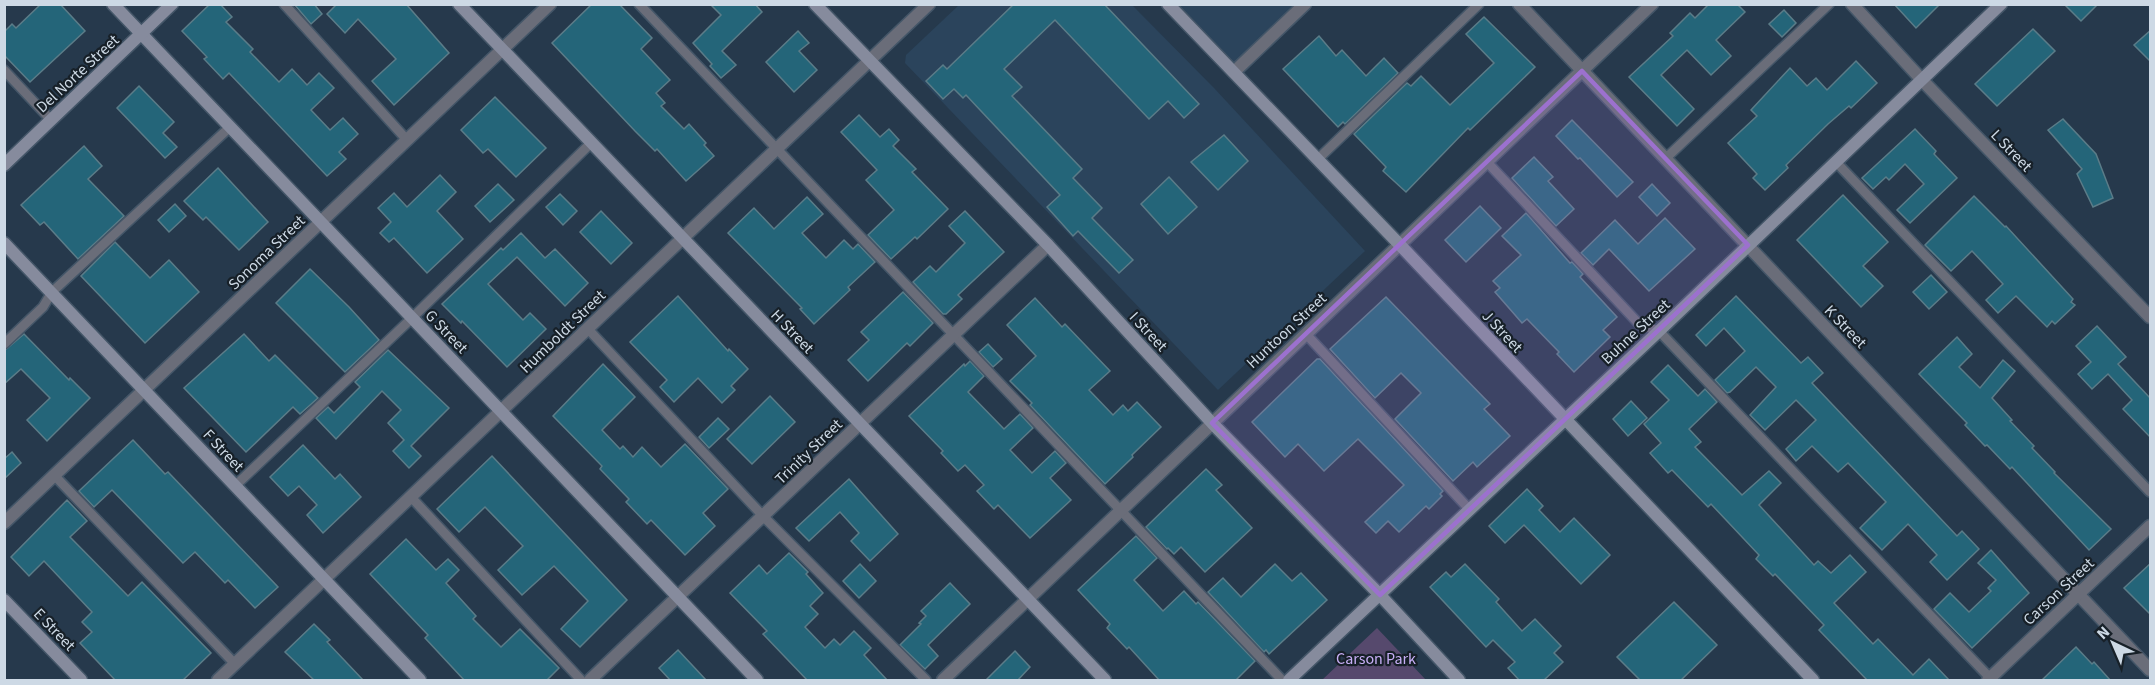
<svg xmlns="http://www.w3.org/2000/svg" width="2155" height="685" font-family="'Source Sans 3',sans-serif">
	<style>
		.built { fill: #2b445c }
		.green { fill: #56496d }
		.building { fill: #246579; stroke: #5b7c88; stroke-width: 1.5 }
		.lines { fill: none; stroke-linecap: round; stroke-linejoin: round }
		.lane-casing { stroke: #445668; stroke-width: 12 }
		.street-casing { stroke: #445668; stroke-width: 15 }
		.secondary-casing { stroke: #445668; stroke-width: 15 }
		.lane { stroke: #6a6d79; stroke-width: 9 }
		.street { stroke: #6a6d79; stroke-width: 12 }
		.secondary { stroke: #868b9d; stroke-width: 12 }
		.marked { fill: #9c71ce; fill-opacity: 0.2; stroke: #9c71ce; stroke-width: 4.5; stroke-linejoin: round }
		.labels { text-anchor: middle; stroke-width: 4.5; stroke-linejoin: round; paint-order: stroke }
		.street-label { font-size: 16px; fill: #cdd9e5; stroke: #172028 }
		.park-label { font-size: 16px; fill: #c8aff6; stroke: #172028 }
	</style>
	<rect width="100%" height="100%" fill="#26394c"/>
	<g class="built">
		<path d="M959,5H1132L1214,88L1365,251L1218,390L905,63L906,55Z"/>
		<path d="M1168,5H1305L1234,72Z"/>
	</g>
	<path class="green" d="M1377,628L1426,680H1322Z"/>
	<g class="building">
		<path d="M41,4H60L85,31L30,82L4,55V32L12,24L16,28Z"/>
		<path d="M210,4H220L232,17L226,22L253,49L250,52L279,82L292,69L307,85L319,73L334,88L311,110L330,130L343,118L358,134L339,152L346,159L327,176L229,73L223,79L204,59L207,57L182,31Z"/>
		<path d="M294,4H314L322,14L311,24Z"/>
		<path d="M337,4H406L449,53L394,105L372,81L396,59L358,19L345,33L327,14Z"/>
		<path d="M592,4H619L652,38L641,49L670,80L656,93L665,103L661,106L684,129L689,124L706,143L704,145L714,156L686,181L657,149L655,151L635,131L552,43Z"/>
		<path d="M710,4H755L762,12L722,51L736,65L721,78L710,66L712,64L693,43L721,15Z"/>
		<path d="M1014,4H1104L1199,104L1184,118L1168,101L1149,119L1055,20L1004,69L1022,87L1012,96L1082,169L1073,178L1102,208L1092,218L1133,260L1119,273L1078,231L1073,236L1047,207L1060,195L966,95L963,98L954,89L943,99L926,81L943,65L947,69Z"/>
		<path d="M1709,4H1737L1745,12L1716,40L1731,56L1711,75L1687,50L1661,75L1694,109L1677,126L1629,77L1673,36L1670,33L1690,13L1695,18Z"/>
		<path d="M1894,4H1940L1916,28Z"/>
		<path d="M2064,4H2098L2081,21Z"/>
		<path d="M1784,10L1796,23L1782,37L1769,24Z"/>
		<path d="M1484,17L1535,67L1470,130L1468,128L1406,192L1383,171L1386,167L1354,134L1407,83L1411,86L1421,76L1450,105L1494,63L1466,34Z"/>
		<path d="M2033,29L2055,51L1997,106L1975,84Z"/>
		<path d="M2151,30V62L2134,45Z"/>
		<path d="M798,31L809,43L799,51L817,70L794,92L766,62Z"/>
		<path d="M1319,36L1336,56L1342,50L1366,76L1384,58L1398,73L1345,124L1343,122L1338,127L1283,69Z"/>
		<path d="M1856,61L1877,83L1851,108L1849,106L1828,124L1786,165L1788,168L1765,190L1753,178L1757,174L1728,143L1757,116L1751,110L1790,68L1807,86L1816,78L1827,90Z"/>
		<path d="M139,86L174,122L163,133L177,147L165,158L117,108Z"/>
		<path d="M495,97L546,148L516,177L488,149L483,153L461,130Z"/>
		<path d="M859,115L880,137L889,129L899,140L893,146L916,169L912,172L948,209L917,239L915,237L891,259L868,235L894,210L866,180L877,170L841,132Z"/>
		<path d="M2063,119L2096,154L2113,198L2093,207L2077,174L2082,169L2048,130Z"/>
		<path d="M1572,120L1633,182L1617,197L1580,158L1578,159L1556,136Z"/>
		<path d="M1915,129L1936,151L1934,154L1957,178L1910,223L1897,210L1924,184L1905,164L1889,180L1886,177L1873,189L1862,178Z"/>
		<path d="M1224,135L1248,161L1218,190L1191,162Z"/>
		<path d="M84,146L102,166L88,179L124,216L78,259L44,222L40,225L21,205Z"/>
		<path d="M1534,157L1553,177L1548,181L1574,209L1556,226L1512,178Z"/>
		<path d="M218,168L268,222L239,250L206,217L203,220L184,201Z"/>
		<path d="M440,175L456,192L437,211L463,239L427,273L394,238L389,242L380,233L391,222L378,208L394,193L407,207Z"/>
		<path d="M1169,177L1197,207L1168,234L1141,204Z"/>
		<path d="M498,184L514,200L490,222L475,206Z"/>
		<path d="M1652,184L1670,203L1657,216L1639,197Z"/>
		<path d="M560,194L577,211L563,225L546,207Z"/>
		<path d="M1843,195L1888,242L1863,266L1883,286L1861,307L1797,240Z"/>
		<path d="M1974,196L2005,227L2006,226L2073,299L2071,302L2075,305L2055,324L2052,321L2047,327L2016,296L1998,313L1986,300L2003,284L1972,251L1951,271L1925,245Z"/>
		<path d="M807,197L823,214L802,233L826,258L844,240L853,249L858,244L875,262L848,287L850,290L814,324L800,309L802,308L728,233L754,208L774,229Z"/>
		<path d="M175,204L186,216L169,232L158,220Z"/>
		<path d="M1480,206L1501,228L1466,262L1445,240Z"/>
		<path d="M601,211L632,243L611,264L580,232Z"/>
		<path d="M965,211L1004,252L958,295L962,299L946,314H943L913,282L930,266L936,272L965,243L949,226Z"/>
		<path d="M1526,213L1570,263L1572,262L1583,274L1580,277L1617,317L1603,330L1610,337L1574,372L1557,354L1559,352L1527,319L1522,323L1495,292L1500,288L1493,281L1521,255L1502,236Z"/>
		<path d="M1665,218L1695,249L1649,291L1609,249L1593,265L1581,253L1615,220L1638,244Z"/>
		<path d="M521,233L545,258L555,249L588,283L565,306L517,257L488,284L523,320L530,313L546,329L507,367L462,321L461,323L442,304L501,248L503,250Z"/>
		<path d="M115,242L150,278L169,260L199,292L145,343L81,276Z"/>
		<path d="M310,269L349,307L379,340L345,372L276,303Z"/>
		<path d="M1931,275L1947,292L1929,309L1913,292Z"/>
		<path d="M903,292L933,323L910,346L907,343L868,381L848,360L869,340L861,332Z"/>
		<path d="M678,296L728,351L729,349L748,369L731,386L735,390L722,403L698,378L674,402L660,387L667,380L630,342Z"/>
		<path d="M1736,296L1801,363L1808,357L1823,373L1812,383L1957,536L1962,531L1979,549L1947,580L1930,562L1937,555L1908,524L1882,550L1860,528L1886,502L1848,463L1838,472L1812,446L1796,461L1786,449L1816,420L1796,400L1765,430L1750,415L1776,387L1756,367L1730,392L1727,393L1715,380L1745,351L1724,328L1706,346L1696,335Z"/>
		<path d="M1386,297L1490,404L1484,409L1510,436L1477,467L1473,462L1453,481L1395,419L1421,393L1401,373L1375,398L1330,349Z"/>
		<path d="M1035,298L1062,327L1065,324L1110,371L1089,390L1113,415L1123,405L1128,411L1137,402L1161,427L1132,455L1133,457L1105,484L1030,405L1032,403L1010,381L1036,356L1007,325Z"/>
		<path d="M2097,326L2126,357L2118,364L2151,399V438L2123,409L2132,400L2108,374L2092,389L2078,374L2091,362L2076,346Z"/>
		<path d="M24,334L69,380L70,378L90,398L47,441L27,420L50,398L21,369L4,384V351Z"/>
		<path d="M244,334L269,361L275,355L318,398L300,414L293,407L246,452L184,388Z"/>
		<path d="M1957,337L1972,354L1959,367L1980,388L2003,360L2015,371L1992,398L2012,420L2010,421L2034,446L2032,448L2055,472L2054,473L2111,529L2089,550L2012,467L2010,469L1987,445L1985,446L1965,425L1967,423L1919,374Z"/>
		<path d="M988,344L1002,359L993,367L979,352Z"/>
		<path d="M388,350L449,408L411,446L421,456L409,468L393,451L404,440L388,423L401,410L382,391L336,439L316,418L328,407L334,413L360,387L355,382Z"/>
		<path d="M1317,359H1320L1443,491L1440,494L1442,496L1429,509L1426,506L1399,532L1388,521L1376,533L1365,522L1404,485L1358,439L1324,471L1298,444L1285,457L1252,422Z"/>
		<path d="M970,361L984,376L968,392L1004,429L1020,414L1033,428L1010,450L1032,473L1055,451L1066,463L1050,478L1071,500L1030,538L998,505L994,509L977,491L984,485L965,465L958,471L941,453L943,451L909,416L964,364L965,366Z"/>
		<path d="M603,364L635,397L602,430L620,449L623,446L633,457L642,447L661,467L685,444L728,489L703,513L715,526L685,555L651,520L647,524L626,502L629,499L600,469L602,466L553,416Z"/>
		<path d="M1668,365L1698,396L1705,389L1717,402L1689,429L1701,442L1695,447L1742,495L1769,471L1781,483L1759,505L1814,565L1818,561L1831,573L1850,555L1866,572L1834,603L1873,644L1878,639L1913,675L1929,659L1950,681H1868L1819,630L1824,625L1775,574L1773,576L1756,559L1759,555L1711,504L1708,507L1672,470L1668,473L1650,453L1661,443L1644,424L1669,400L1651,382Z"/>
		<path d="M770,396L795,422L752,464L727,439Z"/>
		<path d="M1631,401L1647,418L1628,436L1613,419Z"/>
		<path d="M718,418L729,429L709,448L699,437Z"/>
		<path d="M133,440L165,474L168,472L278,587L255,608L228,580L225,583L195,552L183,563L112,490L94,507L79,491Z"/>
		<path d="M303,445L335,479L340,474L361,497L323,533L307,515L317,505L299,486L288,496L270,477Z"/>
		<path d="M12,452L21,463L4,479V459Z"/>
		<path d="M492,456L627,600L580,647L561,629L588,601L554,566L522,595L498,570L523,546L485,507L459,532L437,509Z"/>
		<path d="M1206,469L1222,485L1216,490L1252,528L1205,572L1181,547L1174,554L1168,548L1167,549L1146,527Z"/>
		<path d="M849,479L898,534L870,561L851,541L859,533L840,512L809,541L796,528Z"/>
		<path d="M1527,489L1543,506L1539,510L1560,532L1574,518L1610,555L1581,584L1524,525L1505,543L1489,526Z"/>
		<path d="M67,500L87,521L70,537L128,596L142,582L211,653L182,681H116L80,643L92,632L82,622L92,612L44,561L29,576L11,557Z"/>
		<path d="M1136,536L1157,558L1134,580L1163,611L1184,591L1196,604L1198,602L1255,661L1235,681H1160L1129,647L1127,649L1107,628L1110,624L1078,590Z"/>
		<path d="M406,539L436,570L448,559L459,570L446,583L476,616L473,619L501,647L520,629L559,668L546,681H465L425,638L428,635L370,574Z"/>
		<path d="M1991,550L2029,593L1972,648L1934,609L1950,593L1969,612L1991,591L1988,588L1996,580L1978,563Z"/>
		<path d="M789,553L808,572L806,574L823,593L810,606L818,614L805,627L825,648L834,639L840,645L854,631L871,648L864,655L888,681H808L763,634L767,631L730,593L759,565L767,574Z"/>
		<path d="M2151,563V615L2124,588Z"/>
		<path d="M860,564L876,581L859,598L843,581Z"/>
		<path d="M1275,564L1292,581L1301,573L1327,600L1269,654L1266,650L1264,652L1208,592L1223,578L1241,597Z"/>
		<path d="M1465,564L1499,599L1496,602L1522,631L1535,619L1561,646L1554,653L1563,662L1543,681H1520L1508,668L1515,662L1493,640L1486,647L1430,587L1446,572L1451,577Z"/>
		<path d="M950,583L970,604L928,645L938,656L925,669L900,645L921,624L919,623L926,616L921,611Z"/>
		<path d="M1674,602L1717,645L1680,681H1641L1617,657Z"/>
		<path d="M314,624L330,640L327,642L364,681H315L285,652Z"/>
		<path d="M2076,647L2092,664L2094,662L2111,681H2041Z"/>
		<path d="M678,650L707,681H671L659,668Z"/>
		<path d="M1015,651L1030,667L1017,681H985Z"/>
	</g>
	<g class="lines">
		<g class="lane-casing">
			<g id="lane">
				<path d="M284,4L407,140"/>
				<path d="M639,4L1282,680"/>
				<path d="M4,70L51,120"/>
				<path d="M1665,159L1829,4"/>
				<path d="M1317,160L1479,4"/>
				<path d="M1487,162L1640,325L1659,331L1992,680"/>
				<path d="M1836,162L2150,492"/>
				<path d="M588,329L763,516L926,680"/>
				<path d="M1306,334L1470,510"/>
				<path d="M4,344L43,307L52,292L230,127"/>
				<path d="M54,475L235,664"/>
				<path d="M235,486L412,318L591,143"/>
				<path d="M411,497L581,680"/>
			</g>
		</g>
		<g class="street-casing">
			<g id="street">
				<path d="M1519,4L2150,670"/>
				<path d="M1852,4L1922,80L2150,317"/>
				<path d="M1234,72L1305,4"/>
				<path d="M4,523L550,4"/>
				<path d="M218,680L929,4"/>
				<path d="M590,680L1048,245"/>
				<path d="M943,680L1652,4"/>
				<path d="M1988,680L2150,526"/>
			</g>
		</g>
		<g class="secondary-casing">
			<g id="secondary">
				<path d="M113,4L757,680"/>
				<path d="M459,4L1105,680"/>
				<path d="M815,4L1048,245L1212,423L1380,595L1459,680"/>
				<path d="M1168,4L1400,245L1813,680"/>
				<path d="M4,165L172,4"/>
				<path d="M4,243L420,680"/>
				<path d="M4,600L81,680"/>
				<path d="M1289,680L1659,331L2001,4"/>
			</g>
		</g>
		<use href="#lane" class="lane"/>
		<use href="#street" class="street"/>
		<use href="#secondary" class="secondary"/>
	</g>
	<path class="marked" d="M1582,71L1748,245L1380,595L1212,423Z"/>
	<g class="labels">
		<g class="street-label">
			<text transform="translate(77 73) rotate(-43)" y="6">Del Norte Street</text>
			<text transform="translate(2012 150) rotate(46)" y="6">L Street</text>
			<text transform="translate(266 252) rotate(-44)" y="6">Sonoma Street</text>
			<text transform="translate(1846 326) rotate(46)" y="6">K Street</text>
			<text transform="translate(1286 330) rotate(-43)" y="6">Huntoon Street</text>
			<text transform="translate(447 331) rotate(46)" y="6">G Street</text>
			<text transform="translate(562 331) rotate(-44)" y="6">Humboldt Street</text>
			<text transform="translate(793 331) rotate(46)" y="6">H Street</text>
			<text transform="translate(1149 331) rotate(47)" y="6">I Street</text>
			<text transform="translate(1503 331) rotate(47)" y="6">J Street</text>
			<text transform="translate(1635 331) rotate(-43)" y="6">Buhne Street</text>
			<text transform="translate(224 450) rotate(47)" y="6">F Street</text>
			<text transform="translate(808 451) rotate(-44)" y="6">Trinity Street</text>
			<text transform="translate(2058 591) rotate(-43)" y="6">Carson Street</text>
			<text transform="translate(55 629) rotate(46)" y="6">E Street</text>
		</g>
		<g class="park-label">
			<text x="1376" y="664">Carson Park</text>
		</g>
	</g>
	<rect width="2155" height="685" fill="none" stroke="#cdd9e5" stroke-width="12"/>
	<g transform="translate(2113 643) rotate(316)" stroke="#172028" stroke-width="4.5" paint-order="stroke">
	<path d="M0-4.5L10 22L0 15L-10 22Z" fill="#cdd9e5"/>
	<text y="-9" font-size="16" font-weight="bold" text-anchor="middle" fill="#cdd9e5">N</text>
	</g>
</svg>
